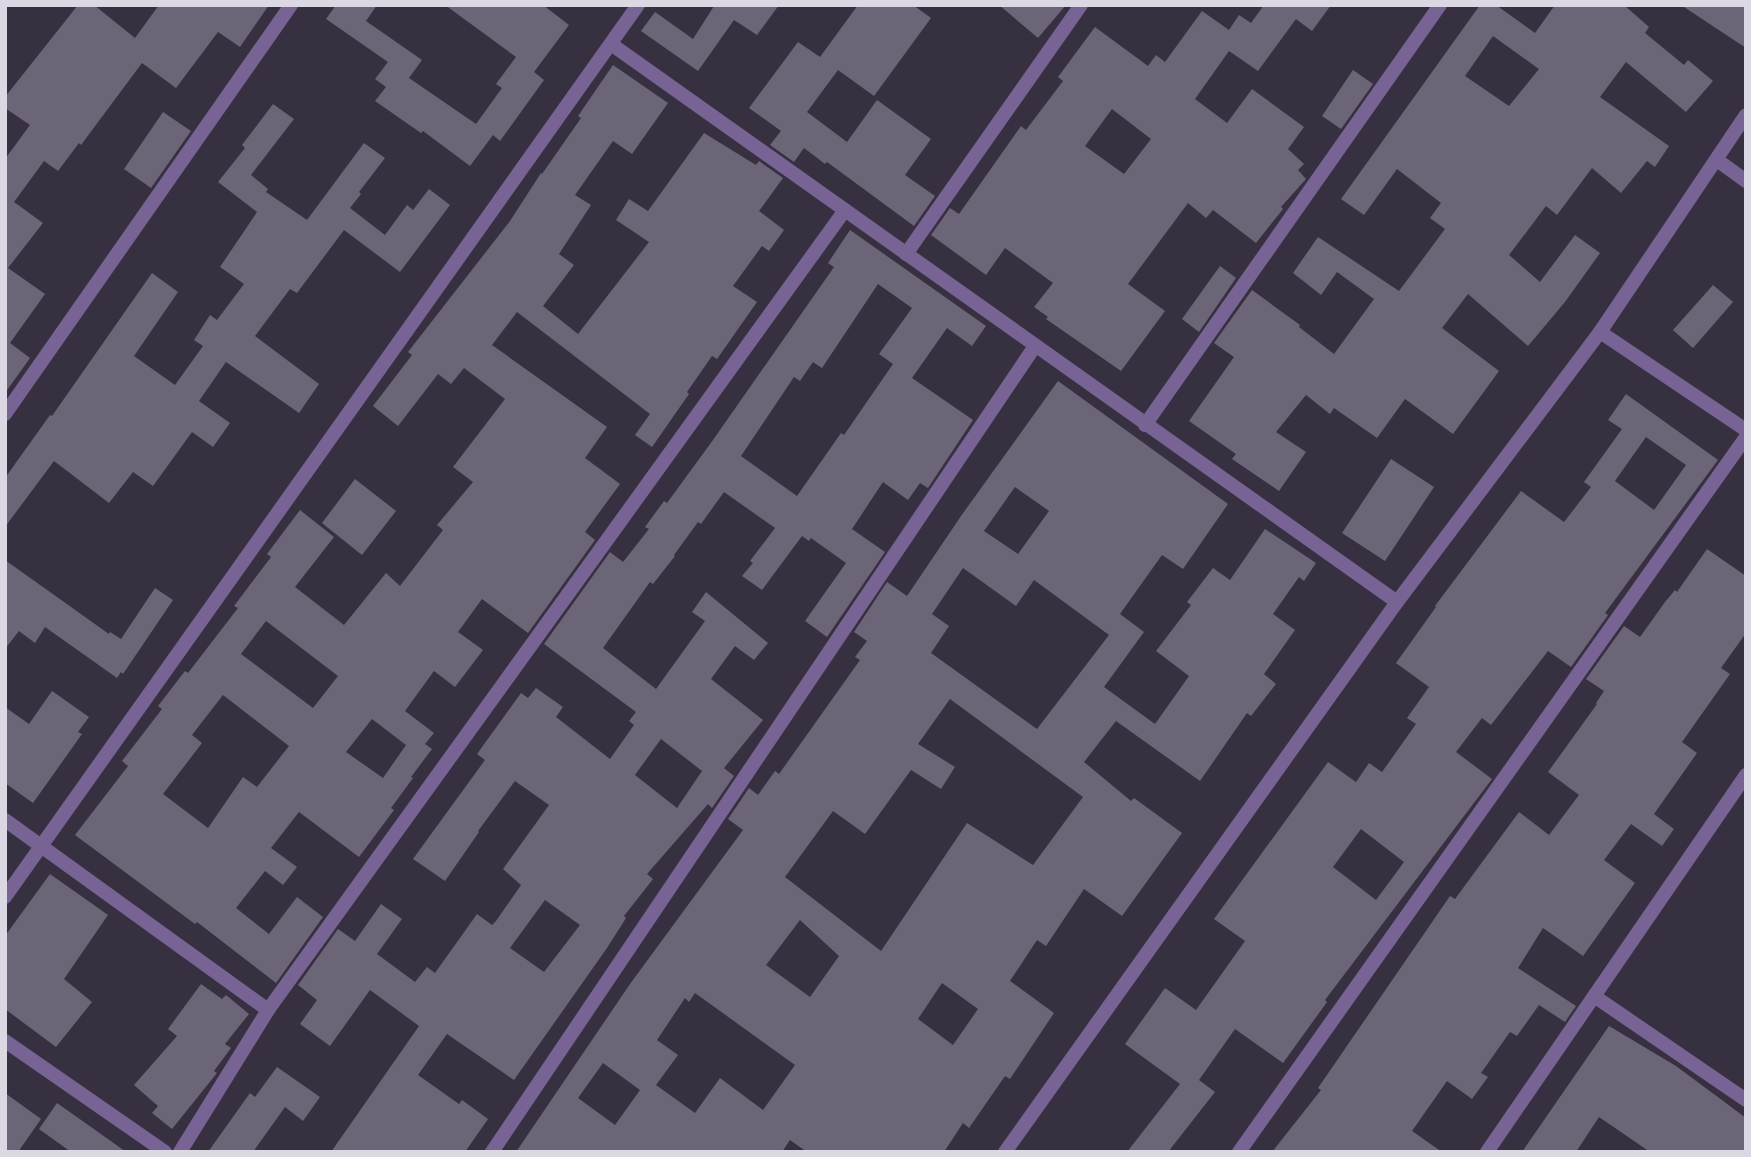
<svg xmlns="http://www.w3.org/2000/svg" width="1751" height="1157" font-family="'PT Sans',sans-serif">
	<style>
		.building { fill: #6c6578; fill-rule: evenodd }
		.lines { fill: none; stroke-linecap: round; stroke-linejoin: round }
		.street { stroke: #776394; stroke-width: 14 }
	</style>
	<rect width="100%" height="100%" fill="#373041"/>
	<g class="building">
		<path d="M78,5H94L135,38L159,5H269L240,47L218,32L176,88L142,63L81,145L79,143L58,171L44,161L14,202L43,223L8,268L45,294L10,343L30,358L5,393V159L30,125L5,108V97Z"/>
		<path d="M336,5H377L366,21L422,60L409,78L476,124L502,88L496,84L516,57L445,5H543L569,25L534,72L544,80L500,141L493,135L470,166L423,131L421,133L375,101L386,87L375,79L388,62L326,19Z"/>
		<path d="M712,5H779L757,35L734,20L698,71L641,31L655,12L693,39L714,6Z"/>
		<path d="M858,5H913L931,18L874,96L838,70L807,112L847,142L877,100L931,139L905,175L935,196L914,226L827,162L825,164L804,148L794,162L770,145L781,131L749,108L798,42L820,57Z"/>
		<path d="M999,5H1066L1038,38Z"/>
		<path d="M1264,5H1331L1312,31L1296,19L1258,71L1229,51L1195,99L1227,123L1252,89L1304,127L1288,149L1304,164L1298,170L1306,179L1281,207L1283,209L1256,243L1213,210L1206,218L1188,203L1128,284L1165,311L1121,371L1046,319L1048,317L1034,307L1053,283L1005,248L986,275L931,235L950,208L959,214L1021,126L1026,130L1063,81L1058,77L1095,27L1148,66L1156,55L1165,62L1202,11L1229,30L1239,15L1251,23ZM1112,109L1151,139L1124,174L1085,146Z"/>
		<path d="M1480,5H1496L1535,33L1555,5H1624L1649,27L1645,33L1684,65L1688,60L1713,81L1686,112L1626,62L1600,97L1669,146L1655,167L1647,161L1621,193L1592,168L1557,215L1546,206L1509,255L1540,282L1575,235L1600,253L1565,302L1528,346L1468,294L1442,328L1499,371L1453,434L1405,399L1377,438L1334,408L1330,414L1306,395L1276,432L1306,452L1279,491L1232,459L1236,454L1189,421L1234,357L1214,343L1252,290L1300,325L1299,327L1334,354L1374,299L1337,272L1321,295L1293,273L1318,237L1399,291L1445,229L1430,218L1441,203L1397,169L1364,215L1341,199ZM1493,36L1539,69L1509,106L1465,76Z"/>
		<path d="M1681,5H1746V48Z"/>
		<path d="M613,65L668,103L632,154L613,141L575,195L591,205L559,254L574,265L543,306L578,334L649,242L616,220L629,199L648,211L704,133L756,165L759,161L783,178L759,211L784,230L769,251L762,246L733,286L757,302L717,359L712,356L687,392L689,394L652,447L635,435L650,414L517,312L492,345L607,427L585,458L620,484L585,532L595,540L528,633L482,599L458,632L483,650L455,687L434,671L405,711L434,733L425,744L432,749L411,777L413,778L391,808L394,810L359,857L299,812L271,848L297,867L283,885L265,871L236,908L269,934L297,897L323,917L276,983L197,922L195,924L75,835L128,766L122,761L162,709L158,706L185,671L188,673L238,608L234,606L271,557L267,554L300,510L334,537L295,587L344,625L386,573L400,586L443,530L437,525L473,482L453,467L505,399L464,368L451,384L438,374L398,426L373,406L412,355L408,352L510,221L541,173L542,174L581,118L578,116ZM266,621L338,676L313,708L241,654ZM223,695L289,746L257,787L243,777L208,828L163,794L202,743L192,735ZM372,719L406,745L383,778L346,752Z"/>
		<path d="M1353,70L1373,84L1341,129L1322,116Z"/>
		<path d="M273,104L294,119L251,175L268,189L266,192L307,220L364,143L385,158L359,192L361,194L350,208L385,235L407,205L413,210L429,189L450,205L400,272L344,230L297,293L290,289L255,336L319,384L299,413L226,362L199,401L230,423L213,447L192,432L153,486L133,472L109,503L54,461L5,527V478L50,415L52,416L152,273L178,292L134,356L175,385L203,346L194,340L210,315L217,320L244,284L220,267L257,212L218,182L245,148L242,145Z"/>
		<path d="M163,112L191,131L151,188L124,169Z"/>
		<path d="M850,230L986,326L972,346L947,328L912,378L973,420L928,488L920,483L908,500L883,482L852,529L885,552L827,637L805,621L846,563L811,538L809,541L802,536L762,590L742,576L753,563L750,561L775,528L724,492L701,524L698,522L674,555L675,556L653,584L650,582L603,648L656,689L705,621L692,612L706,592L768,643L754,660L735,646L711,679L763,720L724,768L734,776L712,808L708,804L647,874L653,879L624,916L626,918L607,948L514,1080L447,1034L418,1075L459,1104L462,1100L488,1119L465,1152H331L419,1026L370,990L330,1046L300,1024L317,1000L298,985L338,929L355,941L381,904L402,919L377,954L415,982L427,967L435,973L477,914L492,925L496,921L521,885L503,869L549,805L515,781L478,831L479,832L445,881L413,859L485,760L477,754L521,693L528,698L536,688L563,707L556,717L610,759L634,725L629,721L636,712L544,644L610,552L623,562L649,529L645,527L664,501L667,503L713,440L834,267L828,263ZM878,284L912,308L879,354L893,364L844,435L841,433L797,496L741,456L794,377L800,381L813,362L822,368ZM661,739L702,771L677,808L635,775ZM545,900L580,925L544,972L510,948Z"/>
		<path d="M1220,266L1236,278L1199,332L1182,319Z"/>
		<path d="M1713,285L1733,302L1693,348L1673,330Z"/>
		<path d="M1058,381L1228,504L1183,569L1162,555L1120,614L1144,632L1104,687L1155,724L1189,676L1156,651L1191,605L1187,602L1213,568L1230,580L1265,529L1316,563L1304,581L1299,577L1273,614L1295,630L1264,674L1276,684L1251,716L1247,713L1200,781L1116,721L1084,762L1131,801L1134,798L1182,833L1122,916L1084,889L1046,946L1037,940L1010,981L1054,1013L1010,1079L1005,1076L969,1128L963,1123L944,1152H807L790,1140L782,1152H516L630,984L743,830L728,819L749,788L758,795L775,771L779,774L860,660L855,657L867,641L854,632L887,582L907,596L961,516ZM1015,487L1049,511L1018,554L984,531ZM963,568L1016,606L1034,580L1109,635L1037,729L931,653L949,626L932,614ZM950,699L1083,797L1033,865L967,823L881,951L785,877L833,811L865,834L911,770L941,789L955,767L918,744ZM800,920L839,956L810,997L766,965ZM942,983L978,1009L953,1045L918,1019ZM695,993L795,1065L763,1110L720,1078L695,1113L656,1085L678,1055L657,1040L685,998L689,1002ZM603,1063L640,1090L615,1125L578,1098Z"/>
		<path d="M1626,394L1718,460L1605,613L1608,615L1571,667L1548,651L1491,725L1482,718L1456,752L1492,779L1325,1000L1327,1002L1283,1063L1235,1029L1199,1080L1215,1092L1168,1152H1127L1180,1084L1125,1044L1165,988L1196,1010L1245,941L1214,919L1328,762L1356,782L1369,763L1382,772L1416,724L1407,718L1429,687L1396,663L1436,607L1435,606L1521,491L1564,522L1591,487L1584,482L1622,429L1608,420ZM1646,437L1686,465L1654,510L1615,481ZM1361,829L1404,862L1376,900L1333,867Z"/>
		<path d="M1391,459L1434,487L1385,561L1342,533Z"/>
		<path d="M355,479L396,511L362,555L322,523Z"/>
		<path d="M1707,549L1746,576V633L1721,668L1730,674L1682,742L1697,753L1654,814L1674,829L1662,846L1631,824L1604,860L1635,883L1583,956L1543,928L1518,968L1576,1006L1565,1022L1539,1005L1517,1036L1510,1032L1481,1073L1488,1077L1472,1099L1447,1081L1412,1131L1442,1152H1272L1321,1090L1318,1088L1450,896L1455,899L1519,812L1549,835L1579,795L1548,772L1597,704L1596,703L1604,691L1586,679L1624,626L1640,637L1665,602L1675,590L1677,592Z"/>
		<path d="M5,560L109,634L110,632L121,639L155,588L173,600L123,674L121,672L117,678L45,627L35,643L19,631L5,649Z"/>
		<path d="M52,691L89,717L78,732L82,734L33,803L5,783V707L29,724Z"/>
		<path d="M50,874L108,915L64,979L92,1002L56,1047L5,1009V936Z"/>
		<path d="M201,984L222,999L226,995L249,1014L225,1044L231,1048L214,1071L217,1073L172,1129L152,1113L158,1106L134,1085L177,1036L168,1029Z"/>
		<path d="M1609,1026L1676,1066L1746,1118V1152H1650L1599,1117L1576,1152H1522Z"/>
		<path d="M277,1067L320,1097L303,1121L285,1107L253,1152H208L250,1093L255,1097Z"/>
		<path d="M5,1093L41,1119L18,1152H5Z"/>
		<path d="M57,1103L108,1139L126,1152H71L39,1129Z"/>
	</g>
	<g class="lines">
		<g class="street">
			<path d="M611,44L1397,602"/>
			<path d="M1717,160L1746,181"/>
			<path d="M906,254L1081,5"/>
			<path d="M1600,332L1746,430"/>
			<path d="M5,414L291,5"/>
			<path d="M1145,425L1440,5"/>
			<path d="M5,820L268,1010"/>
			<path d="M5,897L638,5"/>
			<path d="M1594,996L1746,1100"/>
			<path d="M5,1041L165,1152"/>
			<path d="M180,1152L268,1010L845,210"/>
			<path d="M492,1152L1035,346"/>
			<path d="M1005,1152L1397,602L1600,332L1746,115"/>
			<path d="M1239,1152L1746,437"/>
			<path d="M1487,1152L1746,775"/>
		</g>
	</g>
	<rect width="1751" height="1157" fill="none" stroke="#dcd8e3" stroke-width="14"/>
</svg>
